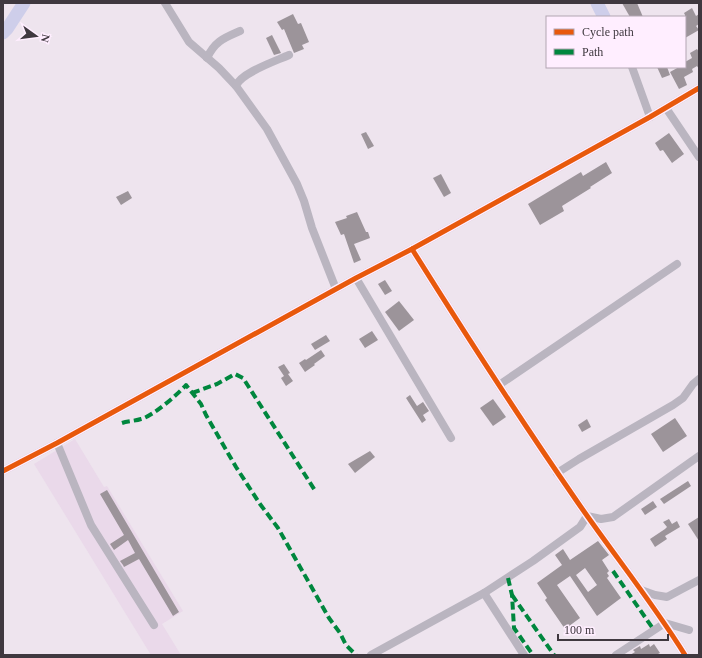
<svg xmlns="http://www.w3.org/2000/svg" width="702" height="658" font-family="'Times New Roman',serif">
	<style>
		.built { fill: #ead9ea }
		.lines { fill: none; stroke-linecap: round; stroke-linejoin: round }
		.river { stroke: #ceceea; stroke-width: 13 }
		.building { fill: #9c949a; fill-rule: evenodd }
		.minor { stroke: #bab5c0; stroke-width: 8 }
		.quiet { stroke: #00873e; stroke-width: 4; stroke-dasharray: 8 4; stroke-linecap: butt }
		.cycleway-casing { stroke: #fef; stroke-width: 8 }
		.cycleway { stroke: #e8590c; stroke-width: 5 }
	</style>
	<rect width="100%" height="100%" fill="#eee4ee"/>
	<path class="built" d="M75,439L104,487L107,486L183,611L162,624L181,655H151L34,464Z"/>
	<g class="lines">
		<g class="river">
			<path d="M597,3L604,17"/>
			<path d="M3,33L7,29L24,3"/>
		</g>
	</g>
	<g class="building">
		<path d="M622,3H637L643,17H630Z"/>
		<path d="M692,8L696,16L699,14V24L696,26L699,30L685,38V15L684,13Z"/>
		<path d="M293,14L298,24L301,23L309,42L302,45L304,49L294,53L284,29L282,30L277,22Z"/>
		<path d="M272,35L281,53L274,55L266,38Z"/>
		<path d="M697,49L699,52V69L697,66L692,69L693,72L684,77L687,85L679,89L670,72L679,67H685V62L692,58L690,53Z"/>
		<path d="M657,67H667L670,75L662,78Z"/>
		<path d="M366,132L374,146L368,149L361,134Z"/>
		<path d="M669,133L684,154L672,163L663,150L660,151L655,143Z"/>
		<path d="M606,162L612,173L590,187L591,188L562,206L564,211L540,225L528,204L581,172L583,176Z"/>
		<path d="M441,174L451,193L444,197L433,178Z"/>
		<path d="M128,191L132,198L121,205L116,197Z"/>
		<path d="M357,212L366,232H368L370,238L354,244L361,260L354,263L344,234L341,235L335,222L347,218L346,216Z"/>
		<path d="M385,280L392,291L385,295L378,284Z"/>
		<path d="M399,301L414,320L399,331L385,312Z"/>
		<path d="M372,331L378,340L365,348L359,339Z"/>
		<path d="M326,335L330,341L315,350L311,344Z"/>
		<path d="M321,350L325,356L314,364L315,365L305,372L299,363L305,359L306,360Z"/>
		<path d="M284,364L290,373L288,374L293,381L286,386L281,378L284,376L278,367Z"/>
		<path d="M410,395L417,406L423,402L429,411L423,415L426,420L422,423L406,398Z"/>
		<path d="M493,399L506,417L493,426L480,408Z"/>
		<path d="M675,418L687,436L663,452L651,434Z"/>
		<path d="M587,419L591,427L582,432L578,425Z"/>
		<path d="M370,451L375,457L355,473L348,464Z"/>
		<path d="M688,481L691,486L664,504L660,499Z"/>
		<path d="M107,490L179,612L173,616L139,559L124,567L123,565L120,561L135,553L128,540L114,550L110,544L124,535L100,494Z"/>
		<path d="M653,501L657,507L645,515L641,509Z"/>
		<path d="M699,517V541L688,524Z"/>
		<path d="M669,519L672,524L677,521L680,527L665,536L667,539L655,547L650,539L665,529L667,527L663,522Z"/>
		<path d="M598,541L609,555L602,560L609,571L607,573L609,576L607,578L621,598L597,616L570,576L557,585L580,618L565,629L545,600L547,598L537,583L562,565L555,555L563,549L570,560ZM585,568L597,585L588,592L576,575Z"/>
		<path d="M649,644L650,647L654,644L660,653L656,655H630L635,652L633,650L640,646L641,649Z"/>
	</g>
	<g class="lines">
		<g class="minor">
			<path d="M165,3L189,42L219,68L236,86"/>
			<path d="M289,55C276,61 240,73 236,86L267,129L297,184L304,201L312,228L336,289"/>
			<path d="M207,58C215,41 224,38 240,31"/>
			<path d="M632,67L650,117"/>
			<path d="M666,108L699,157"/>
			<path d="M412,249C464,332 518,416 574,497C610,550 651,600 685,655"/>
			<path d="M356,278L451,438"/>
			<path d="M499,385L677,264"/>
			<path d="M57,443L91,525L154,625"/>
			<path d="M3,471L57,443L356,278L412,249L650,117L699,88"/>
			<path d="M557,473L579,459L673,405L683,398L693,384L699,379"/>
			<path d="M587,516L601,519L613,517L699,456"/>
			<path d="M641,590L655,595L667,597L699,580"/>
			<path d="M484,593L524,655"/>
			<path d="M371,655L484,593L533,561L580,527L587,516"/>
			<path d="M616,655L665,623L689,630"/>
		</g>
		<g class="quiet">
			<path d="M192,393L217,384L235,374L243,378L316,492"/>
			<path d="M122,423C128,421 135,421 141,419C153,416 177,395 186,385L201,404L206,415L236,467L260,504L278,528L329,618L340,633L346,645L356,655"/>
			<path d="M613,571L654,630"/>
			<path d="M508,578L512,595L514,628L533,655"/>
			<path d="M512,595L554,655"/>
		</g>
		<g class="cycleway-casing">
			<g id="cycleway">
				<path d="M412,249C464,332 518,416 574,497C610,550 651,600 685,655"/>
				<path d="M3,471L57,443L356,278L412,249L650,117L699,88"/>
			</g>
		</g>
		<use href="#cycleway" class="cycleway"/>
	</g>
	<rect width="702" height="658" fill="none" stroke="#3f383f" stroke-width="8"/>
	<rect x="546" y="16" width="140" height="52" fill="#ffeeff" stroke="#b2a5b2"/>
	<rect x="554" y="29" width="20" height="6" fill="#e8590c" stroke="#b2a5b2"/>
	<text x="582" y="36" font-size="12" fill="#3f383f">Cycle path</text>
	<rect x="554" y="49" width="20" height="6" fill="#00873e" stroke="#b2a5b2"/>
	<text x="582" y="56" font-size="12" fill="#3f383f">Path</text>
	<g transform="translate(36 36) rotate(104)" stroke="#ffeeff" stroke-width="3" paint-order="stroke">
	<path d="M0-3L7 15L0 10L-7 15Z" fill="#3f383f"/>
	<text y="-6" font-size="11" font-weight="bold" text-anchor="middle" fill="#3f383f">N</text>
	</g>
	<path d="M558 634v6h110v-6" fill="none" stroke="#3f383f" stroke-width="2"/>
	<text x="564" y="634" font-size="12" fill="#3f383f" stroke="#ffeeff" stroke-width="3" paint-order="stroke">100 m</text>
</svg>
